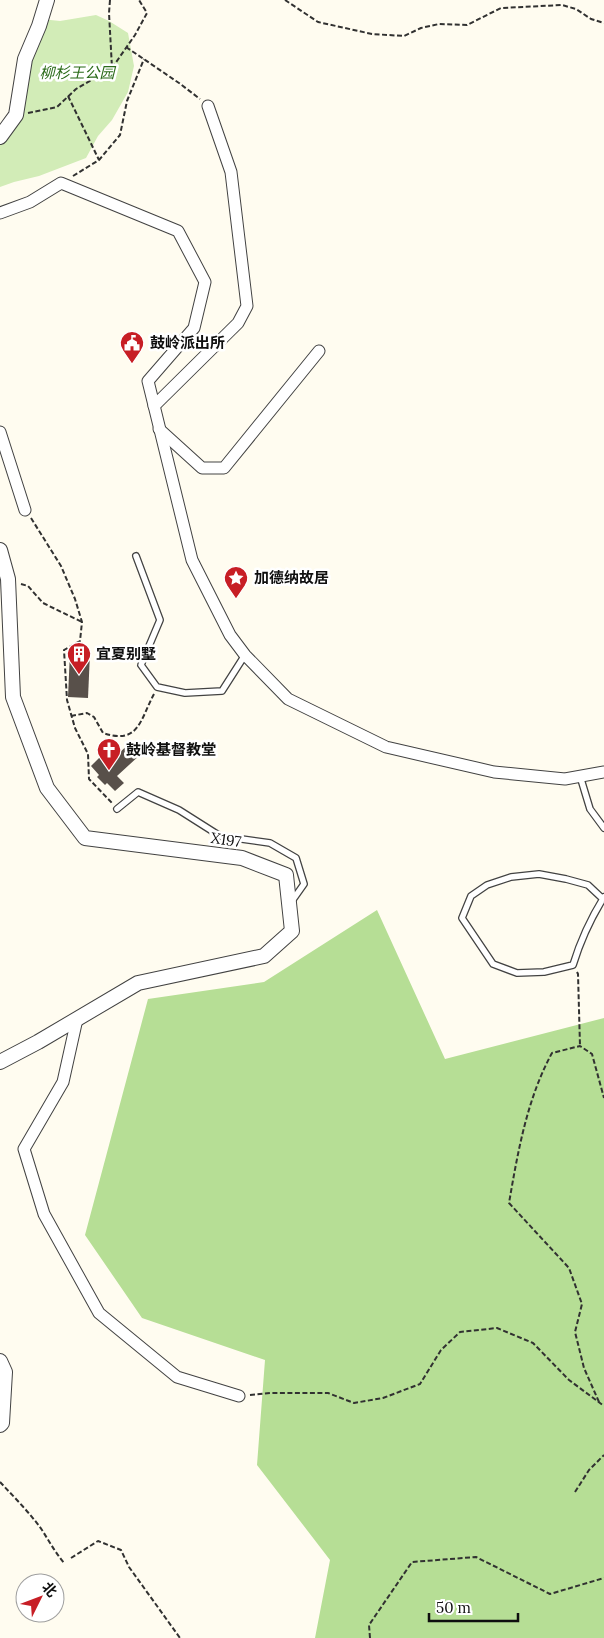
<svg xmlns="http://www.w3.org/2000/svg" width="604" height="1638" font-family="Lora,'Noto Sans SC',serif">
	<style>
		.green { fill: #d2ecb7 }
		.forest { fill: #b6de95 }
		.building { fill: #58504a }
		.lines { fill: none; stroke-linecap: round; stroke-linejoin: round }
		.service-casing { stroke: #424242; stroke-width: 8 }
		.minor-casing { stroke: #424242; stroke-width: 13 }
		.tertiary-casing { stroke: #424242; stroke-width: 16 }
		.path { stroke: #313131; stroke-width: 2; stroke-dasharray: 5 2.5; stroke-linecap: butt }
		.service { stroke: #fff; stroke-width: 5.5 }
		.minor { stroke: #fff; stroke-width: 11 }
		.tertiary { stroke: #fff; stroke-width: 14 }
		.labels { text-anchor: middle; stroke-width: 5; stroke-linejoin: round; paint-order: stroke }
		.park-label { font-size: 15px; font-style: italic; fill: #2b6b1a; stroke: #fff }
		.poi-label { font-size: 15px; font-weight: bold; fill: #0f0f0f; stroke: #fff; text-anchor: start }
		.street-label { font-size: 15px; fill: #0f0f0f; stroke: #fff }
	</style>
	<rect width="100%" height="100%" fill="#fffcf0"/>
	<path class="green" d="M96,15L109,21L128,33L134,66L128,92L112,120L98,136L86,158L39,176L14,182L0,187V137L16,115L41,19L60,21Z"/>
	<path class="forest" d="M377,910L445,1059L604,1018V1638H315L330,1560L257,1465L265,1360L142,1318L85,1235L148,999L264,982Z"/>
	<g class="building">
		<path d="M70,652L90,653L88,698L68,697Z"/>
		<path d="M130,743L141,754L117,776L124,783L115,791L107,783L105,785L97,777L99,775L91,766L100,757L107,764Z"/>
	</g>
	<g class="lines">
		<g class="service-casing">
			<g id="service">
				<path d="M136,556L160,620L141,665L157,687L185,693L222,691L245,655"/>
				<path d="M580,776L590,809L604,828"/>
				<path d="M117,809L138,792L179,810L220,836L270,843L296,858L304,884L292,901"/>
				<path d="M603,899L588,885L566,879L539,874L511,877L487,885L471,896L462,918L493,964L517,973L544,972L573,965C580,942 591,918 604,897"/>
			</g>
		</g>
		<g class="minor-casing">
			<g id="minor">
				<path d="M0,213L30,202L61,183L178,231L205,282L194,328L148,381L192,560L230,635L245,655L288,699L386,747L494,772L565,779L604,772"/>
				<path d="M154,406L238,323L247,306L231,172L208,106"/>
				<path d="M159,429L202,468H224L319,351"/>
				<path d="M0,432L25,510"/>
				<path d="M77,1019L63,1082L24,1149L44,1214L99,1313L177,1377L239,1396"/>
			</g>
		</g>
		<g class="tertiary-casing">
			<g id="tertiary">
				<path d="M0,137L16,115L25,59L39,26L47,0"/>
				<path d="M0,550L8,579L13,697L47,788L85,838L242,858L286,875L292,931L264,956L138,983L38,1042L0,1062"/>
				<path d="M0,1361L5,1372L2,1423L0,1425"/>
			</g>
		</g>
		<g class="path">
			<path d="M110,0L109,13L112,68"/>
			<path d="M285,0L318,22L372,34L404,36L421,28L439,24L467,25L501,8L562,5L576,9L591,19L604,23"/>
			<path d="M126,47L179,83L200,99"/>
			<path d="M68,96L99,160"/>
			<path d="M28,113L57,107L76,89L112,68L135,35L147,13L139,0"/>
			<path d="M73,176L99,160L120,135L127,101L144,59"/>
			<path d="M31,518L61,566L75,599L82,622L80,641L64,650L67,700L75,728L88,754L89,779L112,803"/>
			<path d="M21,584L28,586L43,603L82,622"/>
			<path d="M71,716L87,713L94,717L103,733C139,745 140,720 154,694"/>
			<path d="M577,972L578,974L580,1046"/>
			<path d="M250,1395L271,1393H328L354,1403L383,1398L420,1384L441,1350L460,1332L497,1328L533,1343L569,1380L604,1406"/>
			<path d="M599,1402L584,1368L575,1332L582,1304L569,1268L509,1203C518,1151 527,1099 552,1053L580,1046L592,1054L604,1098"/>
			<path d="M0,1482C14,1497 30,1513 42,1530C49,1541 55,1552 64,1563"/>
			<path d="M575,1492L589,1470L604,1455"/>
			<path d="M71,1558L98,1541L121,1550L129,1567L180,1638"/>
			<path d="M370,1638L369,1625L412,1562L476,1557L550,1594L604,1578"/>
		</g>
		<use href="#service" class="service"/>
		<use href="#minor" class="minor"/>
		<use href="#tertiary" class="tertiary"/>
	</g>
	<defs>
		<g id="civic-pin" transform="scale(1.25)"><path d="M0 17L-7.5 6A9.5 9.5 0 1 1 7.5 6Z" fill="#c71e25" stroke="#fff"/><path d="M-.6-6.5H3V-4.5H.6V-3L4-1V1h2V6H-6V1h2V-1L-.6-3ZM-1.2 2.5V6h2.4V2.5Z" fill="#fff"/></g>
		<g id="sight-pin" transform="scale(1.25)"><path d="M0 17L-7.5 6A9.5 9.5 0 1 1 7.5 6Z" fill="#c71e25" stroke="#fff"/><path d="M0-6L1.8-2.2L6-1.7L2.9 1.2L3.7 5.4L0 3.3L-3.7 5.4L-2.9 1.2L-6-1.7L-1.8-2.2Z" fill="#fff"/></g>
		<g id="building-pin" transform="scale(1.25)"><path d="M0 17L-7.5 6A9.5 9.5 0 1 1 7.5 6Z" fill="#c71e25" stroke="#fff"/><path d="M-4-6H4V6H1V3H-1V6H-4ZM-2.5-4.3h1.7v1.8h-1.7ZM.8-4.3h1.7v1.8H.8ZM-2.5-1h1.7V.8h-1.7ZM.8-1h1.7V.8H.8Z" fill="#fff"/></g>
		<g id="church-pin" transform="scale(1.25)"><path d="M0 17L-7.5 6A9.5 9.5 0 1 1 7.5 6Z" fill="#c71e25" stroke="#fff"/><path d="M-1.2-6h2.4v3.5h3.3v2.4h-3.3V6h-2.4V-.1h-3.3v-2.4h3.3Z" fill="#fff"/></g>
	</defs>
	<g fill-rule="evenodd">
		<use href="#civic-pin" x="132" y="343"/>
		<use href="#sight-pin" x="236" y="578"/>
		<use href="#building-pin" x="79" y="654"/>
		<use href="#church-pin" x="109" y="750"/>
	</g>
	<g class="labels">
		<g class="park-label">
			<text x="77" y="78">柳杉王公园</text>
		</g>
		<g class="poi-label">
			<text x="150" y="348">鼓岭派出所</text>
			<text x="254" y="583">加德纳故居</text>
			<text x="96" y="659">宜夏别墅</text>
			<text x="126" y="755">鼓岭基督教堂</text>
		</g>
		<g class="street-label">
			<text transform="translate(226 840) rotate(8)" y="5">X197</text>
		</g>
	</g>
	<g transform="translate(40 1598) rotate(48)"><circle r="24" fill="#ffffff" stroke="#9f9f9f"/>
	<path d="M0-4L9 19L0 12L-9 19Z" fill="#c71e25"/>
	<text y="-8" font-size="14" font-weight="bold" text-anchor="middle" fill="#0f0f0f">北</text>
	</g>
	<path d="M429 1613v8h89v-8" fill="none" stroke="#0f0f0f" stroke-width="2.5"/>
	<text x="436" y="1613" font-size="15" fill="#0f0f0f" stroke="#ffffff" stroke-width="4" paint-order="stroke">50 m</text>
</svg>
